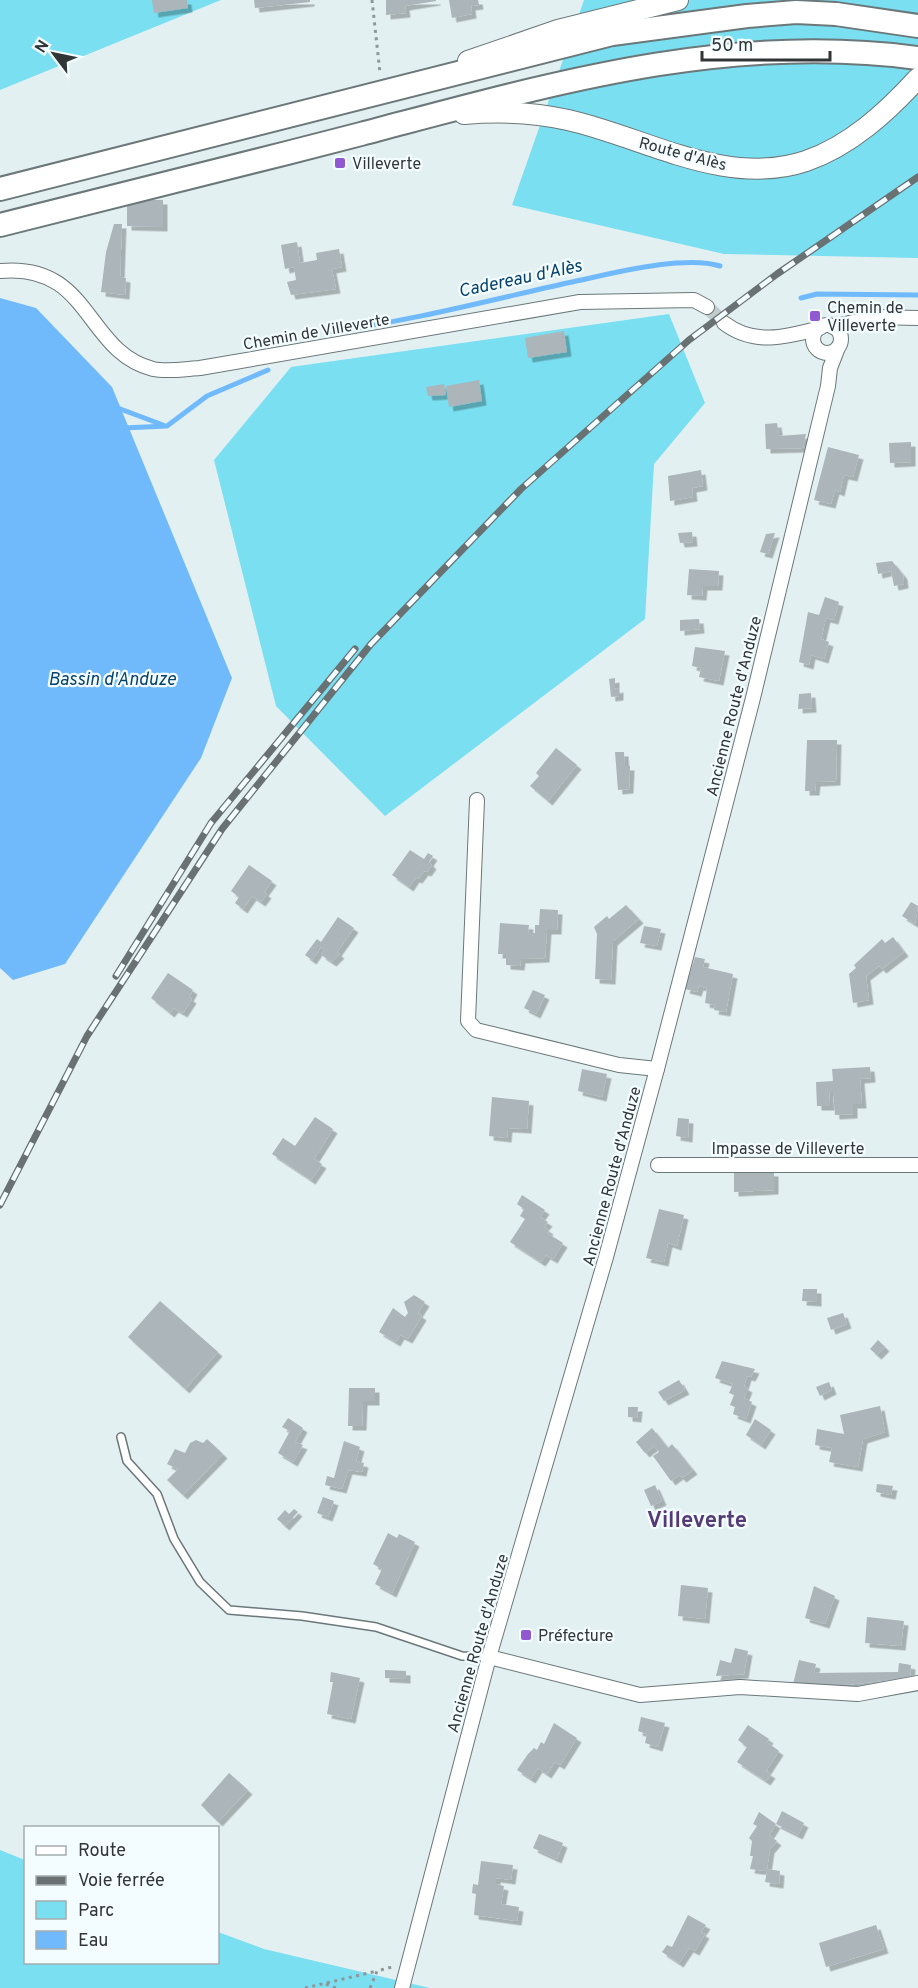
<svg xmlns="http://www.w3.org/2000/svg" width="918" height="1988" font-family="Overpass,sans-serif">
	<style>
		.green { fill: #7adff1 }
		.water { fill: #70bafc }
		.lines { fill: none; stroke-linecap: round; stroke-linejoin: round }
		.stream { stroke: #70bafc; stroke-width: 5 }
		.building { fill: #abb5ba; filter: url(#shadow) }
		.minor-tunnel { stroke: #bfcbcc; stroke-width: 14; stroke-dasharray: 14 7; stroke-linecap: butt }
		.service-casing { stroke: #6b7779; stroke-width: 10 }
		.minor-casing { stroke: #6b7779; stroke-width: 16 }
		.secondary-casing { stroke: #6b7779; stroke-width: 22 }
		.primary-casing { stroke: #6b7779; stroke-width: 26 }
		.path { stroke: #8e9698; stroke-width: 3; stroke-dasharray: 3 4.5; stroke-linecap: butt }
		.service { stroke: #fff; stroke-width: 7 }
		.minor { stroke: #fff; stroke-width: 14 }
		.secondary { stroke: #fff; stroke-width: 20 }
		.primary { stroke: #fff; stroke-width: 22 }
		.rail-casing { stroke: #6a7173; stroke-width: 7 }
		.rail { stroke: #f3fdff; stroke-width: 4.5; stroke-dasharray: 14; stroke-linecap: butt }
		.poi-dot { fill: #9059d1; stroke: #f3fdff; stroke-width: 2 }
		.labels { text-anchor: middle; stroke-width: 4.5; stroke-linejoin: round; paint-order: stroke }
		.street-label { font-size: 16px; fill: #313536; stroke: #f3fdff }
		.poi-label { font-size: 16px; fill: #313536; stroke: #f3fdff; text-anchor: start }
		.water-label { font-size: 18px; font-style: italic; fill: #08426b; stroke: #f3fdff }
		.district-label { font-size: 22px; font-weight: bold; fill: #543b76; stroke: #f3fdff }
	</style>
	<defs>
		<filter id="shadow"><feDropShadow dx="4.5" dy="4.5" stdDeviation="0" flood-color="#0004"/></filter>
	</defs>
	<rect width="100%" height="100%" fill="#e3f0f2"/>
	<g class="green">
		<path d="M0,0H221L0,90Z"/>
		<path d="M584,0H918V258L724,254L512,205Z"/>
		<path d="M669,314L705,403L654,464L645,619L385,816L276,706L214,460L291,367Z"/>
		<path d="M0,1850L25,1860L26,1962H218V1932L264,1949L430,1988H0Z"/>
	</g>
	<path class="water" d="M0,298L36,308L112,387L232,678L201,758L65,964L13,980L0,968Z"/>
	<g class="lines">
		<g class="stream">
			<path d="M801,298L817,294L918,295"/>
			<path d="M326,332C407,322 487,301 567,283C607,275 683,254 720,266"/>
			<path d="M115,407L163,425"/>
			<path d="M123,428L167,426L207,396L268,370"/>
		</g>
	</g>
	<g class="building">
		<path d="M152,0H187L188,8L154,13Z"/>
		<path d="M254,0H310V2L255,8Z"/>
		<path d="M386,0H436V1L405,6L406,13L386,15Z"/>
		<path d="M449,0H478L479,5L471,6L472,14L452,18Z"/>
		<path d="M127,200H163V227L127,226Z"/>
		<path d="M114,224H122L120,277L126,278L125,295L101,292L106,252Z"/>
		<path d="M297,242L300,263L317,260L316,253L339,249L342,267L332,269L336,289L291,295L287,282L296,280L294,267L285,269L281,245Z"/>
		<path d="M564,331L567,352L528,358L525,338Z"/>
		<path d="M479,380L482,401L449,407L446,386Z"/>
		<path d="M444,384L446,395L428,396L426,387Z"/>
		<path d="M777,423L779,436L806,434L803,448L766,449L765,424Z"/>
		<path d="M911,442V462L890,463L889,443Z"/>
		<path d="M828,447L859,455L853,477L844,475L840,492L835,490L831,504L814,500Z"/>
		<path d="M701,470L703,486L692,488L693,497L670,501L668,476Z"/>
		<path d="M692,532L693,542L680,543L678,533Z"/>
		<path d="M775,533L768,554L760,552L766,534Z"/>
		<path d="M892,561L903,575L904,584L894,586L891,571L878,574L876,563Z"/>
		<path d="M689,569L719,571L718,586H703L702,596L687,595Z"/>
		<path d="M825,597L839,602L834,620L826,618L821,639L829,642L824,659L811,655L809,665L799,662L808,612L819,615Z"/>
		<path d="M699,619L700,629L680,631V620Z"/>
		<path d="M695,647L725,651L719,681L699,677L701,668L692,666Z"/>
		<path d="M615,678V689L619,688V696L611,697L609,679Z"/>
		<path d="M811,693L812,708L798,709L799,694Z"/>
		<path d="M807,740H837L836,781L816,782L815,791H805Z"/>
		<path d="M556,748L577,765L548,801L530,786L539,776L536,773Z"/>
		<path d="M615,752H624L625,766H630L629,789L618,790Z"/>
		<path d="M410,850L424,859L428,853L433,856L429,862L432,865L427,872L424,871L418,879L415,878L409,887L392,875Z"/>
		<path d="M249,865L272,881L264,892L267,894L261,902L252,896L243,909L235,903L239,897L231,891Z"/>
		<path d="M911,902L918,906L915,924L902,916Z"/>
		<path d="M626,905L639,919L613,941L611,980L595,979L597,934L594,927L607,916L609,919Z"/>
		<path d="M540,909L558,910L557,930H547L545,958L521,959L520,966L506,965V954H498L500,923L529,925L528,933H535V925H539Z"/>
		<path d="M338,917L354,928L337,952L340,954L332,962L321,955L324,950L321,947L312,960L305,955L317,939L321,942Z"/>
		<path d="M644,926L661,929L657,946L640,943Z"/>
		<path d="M893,937L904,952L882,969L879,966L866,976L869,1000L853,1003L849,974L856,968L854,965L882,939L885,943Z"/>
		<path d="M695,957L705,959L703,967L733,974L726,1012L714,1010L715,1005L705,1003L707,988L699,986L697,992L685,989Z"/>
		<path d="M168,973L193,990L189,997L192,999L183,1013L174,1008L170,1013L151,998Z"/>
		<path d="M533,990L545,995L536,1014L524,1008Z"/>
		<path d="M870,1067L871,1078L860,1079L862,1104H853V1114L835,1115L833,1092H829L830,1106H817L816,1082L833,1081L832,1069Z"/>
		<path d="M582,1069L607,1074L602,1097L578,1091Z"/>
		<path d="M492,1097L529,1101L527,1129L508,1128L507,1138L489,1136Z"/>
		<path d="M315,1117L333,1129L314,1159L322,1164L311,1180L272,1154L283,1138L295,1146Z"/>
		<path d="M678,1118L689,1119L688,1138L676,1136Z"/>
		<path d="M734,1172H774V1190L734,1192Z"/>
		<path d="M522,1195L545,1210L540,1217L548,1222L544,1227L549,1230L547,1233L563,1243L553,1259L546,1255L541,1262L510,1242L525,1219L520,1216L524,1209L517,1204Z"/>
		<path d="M659,1209L684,1215L677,1246L668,1243L664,1262L646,1258Z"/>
		<path d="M803,1289H817V1302L802,1301Z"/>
		<path d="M414,1295L425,1302L418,1313L422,1316L408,1339L400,1335L396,1342L379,1332L393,1308L405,1317L408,1313L404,1302Z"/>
		<path d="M160,1301L218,1352L185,1389L128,1337Z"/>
		<path d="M843,1313L847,1324L831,1330L827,1318Z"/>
		<path d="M878,1340L885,1347L877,1355L870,1349Z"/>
		<path d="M722,1361L755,1369L751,1377L747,1376L744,1386L748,1388L744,1398L752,1402L746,1419L733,1414L735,1407L730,1405L734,1395L729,1393L733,1384L715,1378Z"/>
		<path d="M679,1380L685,1390L664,1401L658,1392Z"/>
		<path d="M829,1382L832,1390L820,1396L816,1387Z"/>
		<path d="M349,1388H375V1401H363L362,1426H348Z"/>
		<path d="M880,1406L885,1432L863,1439L858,1467L829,1462L832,1448L815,1445L817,1429L844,1434L840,1415Z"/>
		<path d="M628,1407H638L637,1418L628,1417Z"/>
		<path d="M288,1418L303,1428L295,1442L303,1445L293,1462L278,1453L290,1431L282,1427Z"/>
		<path d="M755,1419L771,1430L761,1445L746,1435Z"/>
		<path d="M652,1428L668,1448L672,1444L693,1470L682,1478L679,1475L671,1481L653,1456L659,1452L654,1446L645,1453L636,1442Z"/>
		<path d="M207,1439L223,1454L183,1495L167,1480L178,1469L167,1464L175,1449L185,1453L190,1443L196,1440L203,1443Z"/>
		<path d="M344,1441L360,1447L356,1461L364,1463L362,1472L348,1470L342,1489L325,1485L327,1476L334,1478Z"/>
		<path d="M877,1484L893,1486L891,1495L876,1492Z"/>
		<path d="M655,1485L662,1501L651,1506L644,1490Z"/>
		<path d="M323,1497L334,1501L328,1517L317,1513Z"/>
		<path d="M294,1509L298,1512L285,1526L277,1519L285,1510L289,1514Z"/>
		<path d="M388,1533L397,1538L399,1534L415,1542L392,1593L375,1584L382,1569L373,1564Z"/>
		<path d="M681,1585L708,1588L705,1619L678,1616Z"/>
		<path d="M814,1586L835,1596L825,1624L805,1618Z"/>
		<path d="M867,1617L904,1621L901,1646L865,1643Z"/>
		<path d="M735,1648L748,1651L744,1674L716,1676L720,1660L731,1663Z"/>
		<path d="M799,1660L816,1664L814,1673L898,1672L899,1663L911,1665L910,1678L827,1687L793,1684Z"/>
		<path d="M385,1670L406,1671V1679L385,1678Z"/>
		<path d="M331,1672L360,1678L351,1719L327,1714L333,1682H330Z"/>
		<path d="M641,1717L665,1723L658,1747L645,1743L647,1734L638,1731Z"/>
		<path d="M554,1723L577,1738L560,1765L555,1762L547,1774L538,1768L531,1779L517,1770L528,1754L534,1748L537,1750L541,1742L544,1744Z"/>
		<path d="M748,1725L769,1739L767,1742L779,1751L766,1771L771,1774L766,1781L737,1762L747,1747L738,1740Z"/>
		<path d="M229,1773L248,1790L218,1822L201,1805Z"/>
		<path d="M782,1811L804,1823L798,1835L776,1824L769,1835L777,1841L770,1849L767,1869L780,1871L779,1884L765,1882L767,1871L750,1869L753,1856H750L752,1841L749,1838L757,1826L753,1824L759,1812L776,1824Z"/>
		<path d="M539,1834L563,1843L557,1859L533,1848Z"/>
		<path d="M481,1861L513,1865L511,1880L496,1878V1884L504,1886L501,1904L519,1907L517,1921L474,1915L476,1894L472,1893L473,1884L478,1885Z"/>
		<path d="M688,1915L706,1925L701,1932L705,1934L695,1951L689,1948L679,1963L662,1952L667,1945L672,1947Z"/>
		<path d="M876,1925L884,1949L826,1967L819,1943Z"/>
	</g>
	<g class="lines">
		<path class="minor-tunnel" d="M707,307L724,323"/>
		<g class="service-casing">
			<path id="service" d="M121,1437L127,1461L157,1494L174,1539L200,1582L229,1610L302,1616L376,1627L462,1656L489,1657"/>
		</g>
		<g class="minor-casing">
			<g id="minor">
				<path d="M0,271C91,262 85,352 153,369C167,372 185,369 200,368L580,302L694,300L707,307"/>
				<path d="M724,323C754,346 786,337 820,328"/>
				<circle cx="827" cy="339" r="14"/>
				<path d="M833,327L874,317L918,318"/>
				<path d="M477,800L468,1021L476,1030L619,1065L657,1069"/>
				<path d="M658,1165H918"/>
				<path d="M489,1657L640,1695L740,1687L858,1694L918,1683"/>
				<path d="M402,1988L489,1657L606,1257L657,1069L753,698L828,386L830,368L837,350"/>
			</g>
		</g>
		<g class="secondary-casing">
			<g id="secondary">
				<path d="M468,61L558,30L678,0"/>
				<path d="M464,114C500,111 533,112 568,120C644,137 726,188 806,161C850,146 887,112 918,78"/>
			</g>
		</g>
		<g class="primary-casing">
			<g id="primary">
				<path d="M0,189L612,34L747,16L796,12L836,14L918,26"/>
				<path d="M0,225C121,195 241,165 361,134C548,85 723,32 918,58"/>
			</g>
		</g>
		<g class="path">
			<path d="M372,0L380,73"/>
			<path d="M326,1984L336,1988"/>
			<path d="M305,1988L377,1971"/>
			<path d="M370,1988L377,1971L392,1967"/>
		</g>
		<use href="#service" class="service"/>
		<use href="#minor" class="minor"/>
		<use href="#secondary" class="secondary"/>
		<use href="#primary" class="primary"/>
		<g class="rail-casing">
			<g id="rail">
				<path d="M116,976L211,823L355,649"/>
				<path d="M0,1205L87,1036L222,829L371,644L521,489L689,340L777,274L918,177"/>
			</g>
		</g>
		<use href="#rail" class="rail"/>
	</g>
	<g class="poi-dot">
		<rect x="334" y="157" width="12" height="12" rx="3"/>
		<rect x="809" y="310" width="12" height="12" rx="3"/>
		<rect x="520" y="1629" width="12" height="12" rx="3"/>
	</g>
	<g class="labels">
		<g class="street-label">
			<text transform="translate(683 153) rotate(15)" y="6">Route d'Alès</text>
			<text transform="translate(316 331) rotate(-10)" y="6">Chemin de Villeverte</text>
			<text transform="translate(733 706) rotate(-76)" y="6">Ancienne Route d'Anduze</text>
			<text x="788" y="1154">Impasse de Villeverte</text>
			<text transform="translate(611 1176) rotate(-75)" y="6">Ancienne Route d'Anduze</text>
			<text transform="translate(477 1643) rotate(-74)" y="6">Ancienne Route d'Anduze</text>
		</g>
		<g class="poi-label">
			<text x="352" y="169">Villeverte</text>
			<text x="827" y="313">Chemin de<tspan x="827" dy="18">Villeverte</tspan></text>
			<text x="538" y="1641">Préfecture</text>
		</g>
		<g class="water-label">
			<text transform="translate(520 278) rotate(-12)" y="6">Cadereau d'Alès</text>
			<text x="112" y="685">Bassin d'Anduze</text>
		</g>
		<g class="district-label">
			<text x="697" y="1527">Villeverte</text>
		</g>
	</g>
	<rect x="24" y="1826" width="195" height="138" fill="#f3fdff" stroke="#a5adaf" stroke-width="1.5"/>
	<rect x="36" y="1846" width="30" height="9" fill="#ffffff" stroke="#a5adaf" stroke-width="1.5"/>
	<text x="78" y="1856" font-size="18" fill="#313536">Route</text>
	<rect x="36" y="1876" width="30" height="9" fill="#6a7173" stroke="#a5adaf" stroke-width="1.5"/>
	<text x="78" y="1886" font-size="18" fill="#313536">Voie ferrée</text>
	<rect x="36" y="1901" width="30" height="18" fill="#7adff1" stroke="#a5adaf" stroke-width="1.5"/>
	<text x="78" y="1916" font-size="18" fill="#313536">Parc</text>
	<rect x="36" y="1931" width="30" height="18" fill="#70bafc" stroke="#a5adaf" stroke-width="1.5"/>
	<text x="78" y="1946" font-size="18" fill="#313536">Eau</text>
	<g transform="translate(54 54) rotate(302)" stroke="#f3fdff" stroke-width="4.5" paint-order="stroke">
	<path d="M0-4.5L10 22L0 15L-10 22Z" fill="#313536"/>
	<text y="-9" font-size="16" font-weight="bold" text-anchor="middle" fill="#313536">N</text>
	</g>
	<path d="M702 51v9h128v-9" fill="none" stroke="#313536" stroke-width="3"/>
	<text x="711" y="51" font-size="18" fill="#313536" stroke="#f3fdff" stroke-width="4.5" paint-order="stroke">50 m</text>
</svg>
